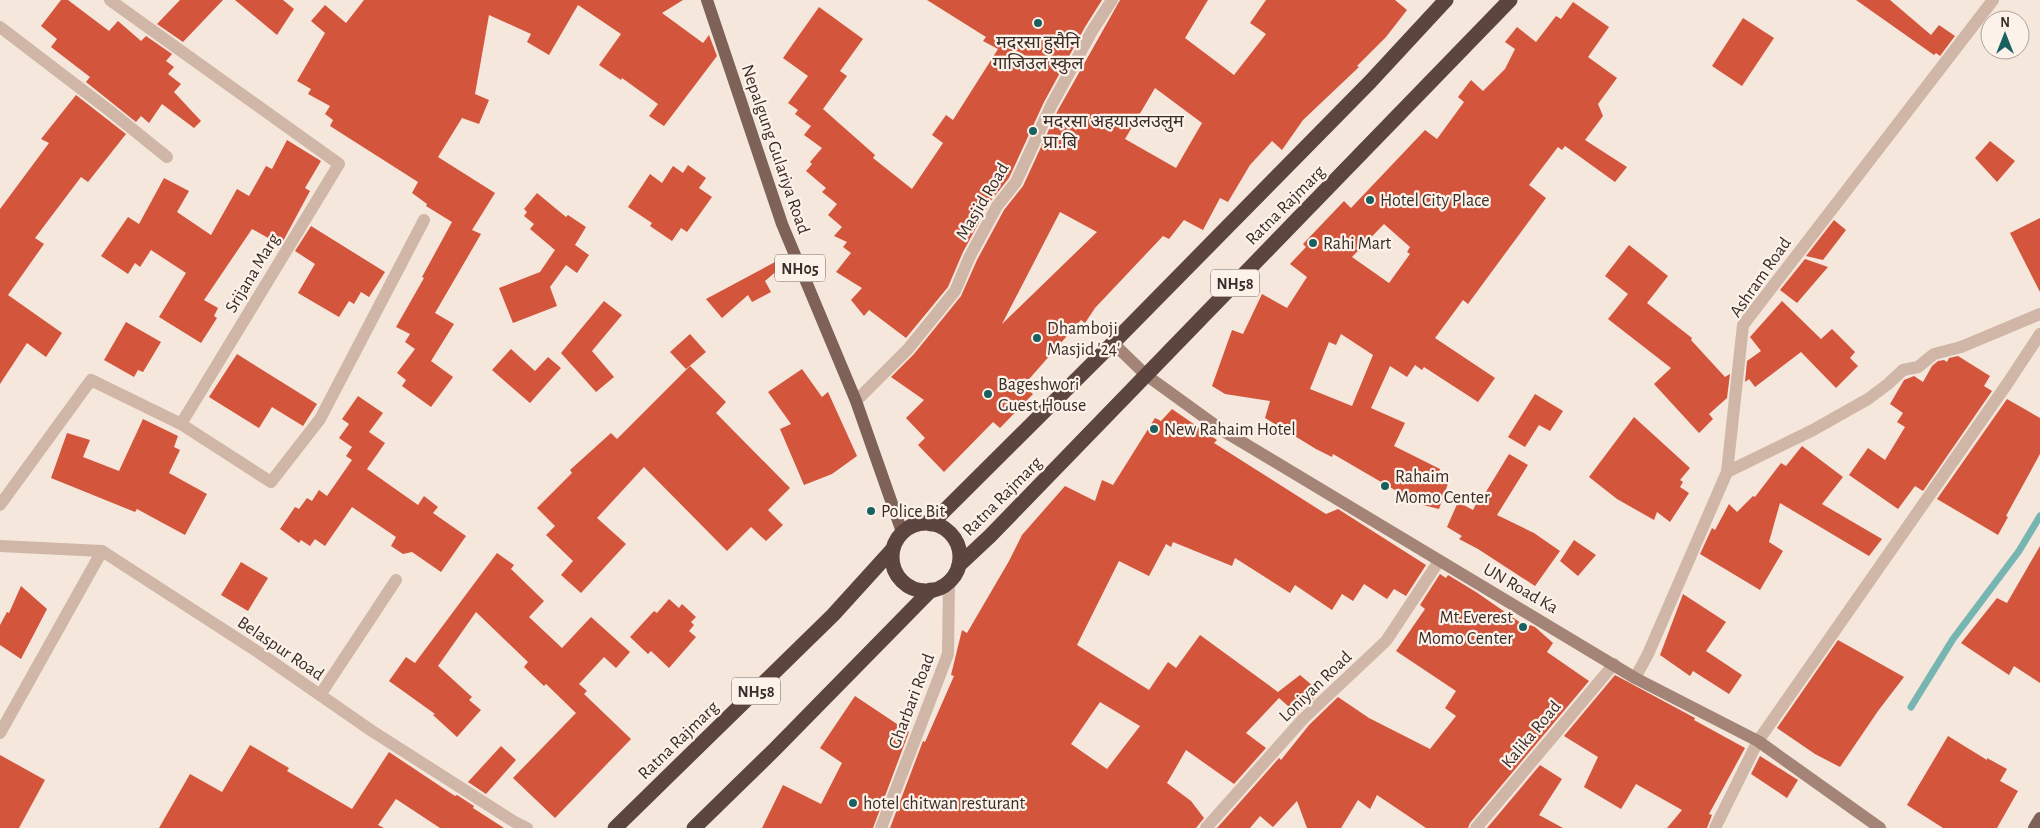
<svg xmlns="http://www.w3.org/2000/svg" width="2040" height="828" font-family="'Alegreya Sans','Noto Sans Devanagari',sans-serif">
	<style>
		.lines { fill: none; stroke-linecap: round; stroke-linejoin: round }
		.stream { stroke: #77b5b3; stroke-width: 7 }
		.building { fill: #d3553c; fill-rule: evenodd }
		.street { stroke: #cfb6a6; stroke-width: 12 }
		.secondary { stroke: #a38477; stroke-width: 12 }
		.primary { stroke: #7e6157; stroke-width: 12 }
		.highway { stroke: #5c453e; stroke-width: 15 }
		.poi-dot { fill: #186160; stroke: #fcf2e9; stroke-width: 2 }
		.labels { text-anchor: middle; stroke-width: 4.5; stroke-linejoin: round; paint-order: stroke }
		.shield { fill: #fcf2e9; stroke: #746762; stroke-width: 1 }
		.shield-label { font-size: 16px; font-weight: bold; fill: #3a2c28 }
		.poi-label { font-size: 18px; fill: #3a2c28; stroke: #fcf2e9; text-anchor: start }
		.street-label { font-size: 18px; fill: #3a2c28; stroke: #fcf2e9 }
	</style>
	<rect width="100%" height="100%" fill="#f5e7dc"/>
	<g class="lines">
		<path class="stream" d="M1911,707L1953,639L2019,551L2040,516"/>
	</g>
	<g class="building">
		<path d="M61,0H68L109,31L118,21L141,41L146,36L172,54L166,61L174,67L168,74L181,84L174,92L201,121L194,128L162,104L149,123L141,116L136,122L86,82L90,77L51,47L57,39L41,26Z"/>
		<path d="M180,0H223L183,42L157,24Z"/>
		<path d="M235,0H283L294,9L277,35Z"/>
		<path d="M364,0H683L662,13L703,43L709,35L717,56L664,126L649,116L658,104L622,78L621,80L599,65L621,34L578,5L549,55L527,42L531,34L489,15L475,94L489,100L479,124L462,118L438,157L495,193L472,230L481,234L435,313L454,324L431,361L453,377L431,407L402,386L406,380L397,373L415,349L405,342L410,334L396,327L424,278L422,277L452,222L426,206L427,204L412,193L418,182L330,126L333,120L325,114L330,106L308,94L311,89L297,81L325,33L311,21L325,5L346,23Z"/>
		<path d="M927,0H1102L1085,27L1044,102L1009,178L990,202L963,252L948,287L906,338L869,310L864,316L851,300L862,288L836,272L851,253L843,247L847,242L834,236L842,227L828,215L837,204L822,192L826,188L806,171L812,164L810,162L822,148L804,135L811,126L795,114L798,110L788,103L808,76L783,58L819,7L863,39L840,71L847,76L823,109L875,155L873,158L912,189L943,143L932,135L946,115L953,120L998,49L983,41L986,37Z"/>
		<path d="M1120,0H1208L1185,38L1234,75L1266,34L1250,23L1266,0H1395L1407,10L1386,37L1357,66L1359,67L1303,120L1282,150L1272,141L1250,165L1228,202L1220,198L1203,230L1184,220L1169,239L1163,236L1095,308L1085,323L1081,320L1023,386L1033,394L1000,428L993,422L944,472L918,445L925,438L906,418L924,400L891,377L914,354L961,296L977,260L1004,210L1023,186L1058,110ZM1155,88L1202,123L1176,168L1125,139ZM1060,212L1097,232L1002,324Z"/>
		<path d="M1856,0H1890L1931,35L1939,25L1955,36L1940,56L1936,53L1934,55Z"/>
		<path d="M1573,2L1609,27L1588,57L1617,78L1598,104L1603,116L1585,140L1627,167L1615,182L1565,146L1562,150L1558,147L1529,185L1546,198L1468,304L1463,300L1435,338L1495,378L1478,402L1424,367L1422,370L1415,365L1407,377L1390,366L1371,408L1405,423L1394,446L1440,469L1439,473L1450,478L1439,509L1419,504L1333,454L1332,457L1316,449L1265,418L1270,401L1225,394L1212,386L1232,330L1243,334L1262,294L1287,308L1307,277L1290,264L1306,247L1303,244L1344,201L1351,208L1425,130L1437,139L1464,102L1458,97L1471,80L1483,91L1505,69L1515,49L1505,42L1517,27L1536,42L1556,16L1561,19ZM1384,224L1410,247L1407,252L1410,254L1389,283L1352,257ZM1341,334L1373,355L1352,406L1310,389L1329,342L1336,345Z"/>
		<path d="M1743,18L1774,38L1742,86L1712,66Z"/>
		<path d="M76,95L126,134L88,182L81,177L35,238L44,244L8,295L62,333L46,357L27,343L0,384V209L49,143L41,139Z"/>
		<path d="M287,140L321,161L305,188L310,191L282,243L279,241L277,243L252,229L204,300L218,308L214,316L217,318L201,343L159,317L186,273L151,250L140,267L135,263L128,274L101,256L128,217L139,224L164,178L189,191L177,212L211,235L237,189L249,196L266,166L272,169Z"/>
		<path d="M1990,141L2015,161L1997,182L1975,158Z"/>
		<path d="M688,165L706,178L699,188L712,197L687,232L681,228L672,241L650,226L652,223L628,207L650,174L662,183L673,166L683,173Z"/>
		<path d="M537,193L566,217L568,215L586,227L575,245L589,255L577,273L566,265L550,287L557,306L513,323L499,288L540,272L555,250L530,229L534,224L524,216L527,212L524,209Z"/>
		<path d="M2040,218V292L2010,233Z"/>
		<path d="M1834,220L1846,230L1823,260L1806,256Z"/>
		<path d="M311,226L385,272L369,297L361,292L354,304L349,301L339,317L298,293L315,264L295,251Z"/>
		<path d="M1629,245L1668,276L1647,303L1692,338L1691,340L1725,377L1730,374L1727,398L1709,414L1713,419L1699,433L1654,384L1671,368L1608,319L1628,294L1605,276Z"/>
		<path d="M1805,259L1828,267L1797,303L1780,290Z"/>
		<path d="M775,262L779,269L765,281L771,292L752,302L748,295L722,318L706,299Z"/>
		<path d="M604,301L622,315L592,351L614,377L596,392L561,353Z"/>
		<path d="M1782,301L1821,339L1832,329L1855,352L1850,358L1858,366L1836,388L1801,352L1755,387L1749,379L1745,382L1747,361L1761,351L1750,337Z"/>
		<path d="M126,322L161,342L143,372L138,370L134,377L104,360Z"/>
		<path d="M690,334L706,352L686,369L670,352Z"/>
		<path d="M511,349L535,371L548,357L561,368L530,403L492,370Z"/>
		<path d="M237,354L317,404L303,426L272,407L259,428L209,397Z"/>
		<path d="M1958,356L1990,376L1984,386L1992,391L1923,491L1915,486L1898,509L1849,475L1868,448L1885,460L1905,427L1897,422L1903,413L1890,404L1904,380L1914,376L1923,382L1932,366L1938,361L1944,360L1947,362L1949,358Z"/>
		<path d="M690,366L726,402L716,413L790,488L768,510L783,525L766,541L751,527L727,551L644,467L597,518L626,544L581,593L561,575L573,561L546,535L555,526L537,508L572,473L570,470L611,433L617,439Z"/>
		<path d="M802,369L822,397L828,392L857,456L832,474L804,485L780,429L791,424L768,392Z"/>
		<path d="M1535,394L1563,411L1550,431L1539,425L1525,447L1508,437Z"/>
		<path d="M358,396L383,413L369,432L385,443L367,469L418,505L424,496L438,507L433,513L466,536L441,572L412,552L403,554L391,546L396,537L352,507L325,546L315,539L310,546L301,540L299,543L280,529L295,507L299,509L307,498L312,501L319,490L327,496L352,460L346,456L352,447L339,438L349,424L342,419Z"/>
		<path d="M2007,399L2040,418V454L2006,516L2008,517L1998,535L1937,499Z"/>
		<path d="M1172,409L1217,440L1214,443L1307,502L1326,514L1338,509L1426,565L1406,596L1394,589L1387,599L1364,584L1353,601L1342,594L1332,610L1295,585L1290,593L1235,558L1232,566L1173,542L1171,547L1166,544L1149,576L1119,561L1077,645L1149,690L1168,662L1176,668L1200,635L1278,692L1300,675L1320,692L1297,714L1279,698L1246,733L1266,748L1234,784L1186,750L1167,783L1191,801L1204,818L1196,828H890L923,741L925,742L954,676L951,675L962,630L967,633L1009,561L1022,535L1065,486L1095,501L1102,480L1113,485L1155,418L1161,421ZM1100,702L1140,726L1107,769L1071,744Z"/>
		<path d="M1634,417L1690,468L1680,480L1683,482L1680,487L1689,493L1670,522L1657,512L1654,520L1617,499L1589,477Z"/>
		<path d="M143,419L178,436L174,447L180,450L169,473L207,494L185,535L137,509L135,512L51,478L67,433L90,440L83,457L119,471Z"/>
		<path d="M1802,446L1843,477L1822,504L1882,539L1869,556L1780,503L1769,542L1783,551L1760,590L1700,554L1712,528L1715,530L1729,504L1737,512L1753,496L1755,497L1781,463L1786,466Z"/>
		<path d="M1509,454L1528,465L1497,515L1534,533L1560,551L1535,586L1478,549L1459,539L1462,536L1447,527L1458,502L1473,510L1476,504L1478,505Z"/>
		<path d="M1574,540L1596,555L1578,576L1560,561Z"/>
		<path d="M2040,546V683L2014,666L2009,675L1961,643L1997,598L2007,603Z"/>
		<path d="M497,553L514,565L511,569L544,601L529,617L562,648L591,617L630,652L616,668L604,657L579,684L587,691L584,694L631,739L555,818L513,778L576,713L546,684L544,686L524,667L528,662L476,612L438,666L472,697L469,700L481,710L457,737L433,715L435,714L389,681L406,657L415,663Z"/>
		<path d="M241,562L268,578L248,611L221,595Z"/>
		<path d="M1440,574L1446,578L1448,575L1476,592L1528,628L1530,625L1535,627L1553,643L1547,652L1589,681L1470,823L1468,828H1426L1377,795L1370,809L1358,800L1341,828H1307L1297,801L1273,827L1260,816L1250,828H1217L1279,758L1281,760L1309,725L1338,697L1369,718L1430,749L1456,716L1445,708L1456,691L1396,651L1425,609L1420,605Z"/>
		<path d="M21,586L47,609L21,659L0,645V625L7,612L9,613Z"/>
		<path d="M1683,594L1726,622L1706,651L1742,675L1729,694L1693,671L1690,676L1660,655Z"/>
		<path d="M669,599L679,608L682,604L696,617L691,622L694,625L689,631L696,637L669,668L651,651L648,654L630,637L654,611L657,613Z"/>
		<path d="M1838,640L1904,677L1878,711L1840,767L1815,754L1777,728Z"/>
		<path d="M1615,675L1695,718L1694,720L1745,748L1709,814L1712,815L1707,828H1667L1682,810L1636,784L1621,809L1584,787L1598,757L1564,736Z"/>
		<path d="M855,696L909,732L873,828H762L783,785L821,804L842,763L820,748Z"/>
		<path d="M1948,736L1987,760V758L2007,769L2000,781L2018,791L1997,828H1943L1907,805Z"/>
		<path d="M250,745L289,768L287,771L352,809L389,752L455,796L457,795L474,806L473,808L504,828H440L396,799L378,825L384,828H159L190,774L222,792Z"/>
		<path d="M501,746L516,760L486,794L468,782Z"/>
		<path d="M0,755L45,780L19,828H0Z"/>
		<path d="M1760,756L1798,780L1787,798L1751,774Z"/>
		<path d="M1540,765L1562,779L1539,815L1563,828H1487Z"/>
	</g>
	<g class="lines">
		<g class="street">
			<path d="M0,27L110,111L167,157"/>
			<path d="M856,401L908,349L955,291L970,256L997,206L1016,182L1051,106L1092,31L1112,0"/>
			<path d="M181,424L271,482L320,419L424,220"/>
			<path d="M1727,472L1813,430L1868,399L1888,384L1903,370L1918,367L1934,354L1961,347L2040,314"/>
			<path d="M0,505L91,380L181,424L339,164L110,0"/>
			<path d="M0,546L102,551L258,652L372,731L513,821L527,828"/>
			<path d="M1635,678L1648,654L1727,472L1743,325L1993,0"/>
			<path d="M320,695L396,580"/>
			<path d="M0,733L102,551"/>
			<path d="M881,828L948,654L949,582"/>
			<path d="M1206,828L1303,719L1386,641L1439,561"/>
			<path d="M1476,828L1614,664"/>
			<path d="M1715,828L1758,741L2007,384L2040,334"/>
		</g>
		<path class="secondary" d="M1113,343L1146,375L1222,430L1635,678L1758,741L1880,828"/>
		<g class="primary">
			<path d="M707,0L782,224L856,401L902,532"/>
			<path d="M2034,828L2040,818"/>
		</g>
		<g class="highway">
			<circle cx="926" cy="557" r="34"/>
			<path d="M931,524L1113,343L1370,82L1446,0"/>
			<path d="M959,565L990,536L1510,0"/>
			<path d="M615,828L833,615L892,550"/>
			<path d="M694,828L775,749L931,590"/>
		</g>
	</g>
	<g class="poi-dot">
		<circle cx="1038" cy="23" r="5"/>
		<circle cx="1033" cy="131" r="5"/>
		<circle cx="1370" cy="200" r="5"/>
		<circle cx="1313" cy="243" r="5"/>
		<circle cx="1037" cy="338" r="5"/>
		<circle cx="988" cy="394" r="5"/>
		<circle cx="1154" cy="429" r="5"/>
		<circle cx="1385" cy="486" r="5"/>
		<circle cx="871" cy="511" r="5"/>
		<circle cx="1523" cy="627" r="5"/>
		<circle cx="853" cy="803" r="5"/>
	</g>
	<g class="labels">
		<g class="shield">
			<rect x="775" y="254.5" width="50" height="27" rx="4"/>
			<rect x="1211" y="269.5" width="48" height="27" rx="4"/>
			<rect x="732" y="677.5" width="48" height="27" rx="4"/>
		</g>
		<g class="shield-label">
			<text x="800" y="274">NH05</text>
			<text x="1235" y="289">NH58</text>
			<text x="756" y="697">NH58</text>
		</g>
		<g class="poi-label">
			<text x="1038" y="48" text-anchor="middle">मदरसा हुसैनि<tspan x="1038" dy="21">गाजिउल स्कुल</tspan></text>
			<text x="1043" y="127">मदरसा अहयाउलउलुम<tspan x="1043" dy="21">प्रा.बि</tspan></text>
			<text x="1380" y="206">Hotel City Place</text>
			<text x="1323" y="249">Rahi Mart</text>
			<text x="1047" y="334">Dhamboji<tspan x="1047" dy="21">Masjid '24'</tspan></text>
			<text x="998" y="390">Bageshwori<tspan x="998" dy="21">Guest House</tspan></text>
			<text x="1164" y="435">New Rahaim Hotel</text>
			<text x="1395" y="482">Rahaim<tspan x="1395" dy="21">Momo Center</tspan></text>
			<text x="881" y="517">Police Bit</text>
			<text x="1513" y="623" text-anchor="end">Mt.Everest<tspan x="1513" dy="21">Momo Center</tspan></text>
			<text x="863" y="809">hotel chitwan resturant</text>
		</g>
		<g class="street-label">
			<text transform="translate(776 149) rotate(71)" y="6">Nepalgung Gulariya Road</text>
			<text transform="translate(982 201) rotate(-59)" y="6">Masjid Road</text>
			<text transform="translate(1285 205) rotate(-45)" y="6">Ratna Rajmarg</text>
			<text transform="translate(252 273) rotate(-59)" y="6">Srijana Marg</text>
			<text transform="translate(1760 277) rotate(-55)" y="6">Ashram Road</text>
			<text transform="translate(1002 496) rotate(-45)" y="6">Ratna Rajmarg</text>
			<text transform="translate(1521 588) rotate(30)" y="6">UN Road Ka</text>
			<text transform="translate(281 648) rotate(34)" y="6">Belaspur Road</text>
			<text transform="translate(1315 686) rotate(-44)" y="6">Loniyan Road</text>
			<text transform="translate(911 701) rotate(-69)" y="6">Gharbari Road</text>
			<text transform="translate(1531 734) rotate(-50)" y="6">Kalika Road</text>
			<text transform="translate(678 740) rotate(-44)" y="6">Ratna Rajmarg</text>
		</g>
	</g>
	<g transform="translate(2005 35)"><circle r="24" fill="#fcf2e9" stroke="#aea39c"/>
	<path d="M0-4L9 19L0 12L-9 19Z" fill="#186160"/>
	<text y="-8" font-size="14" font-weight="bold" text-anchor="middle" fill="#3a2c28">N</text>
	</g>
</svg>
